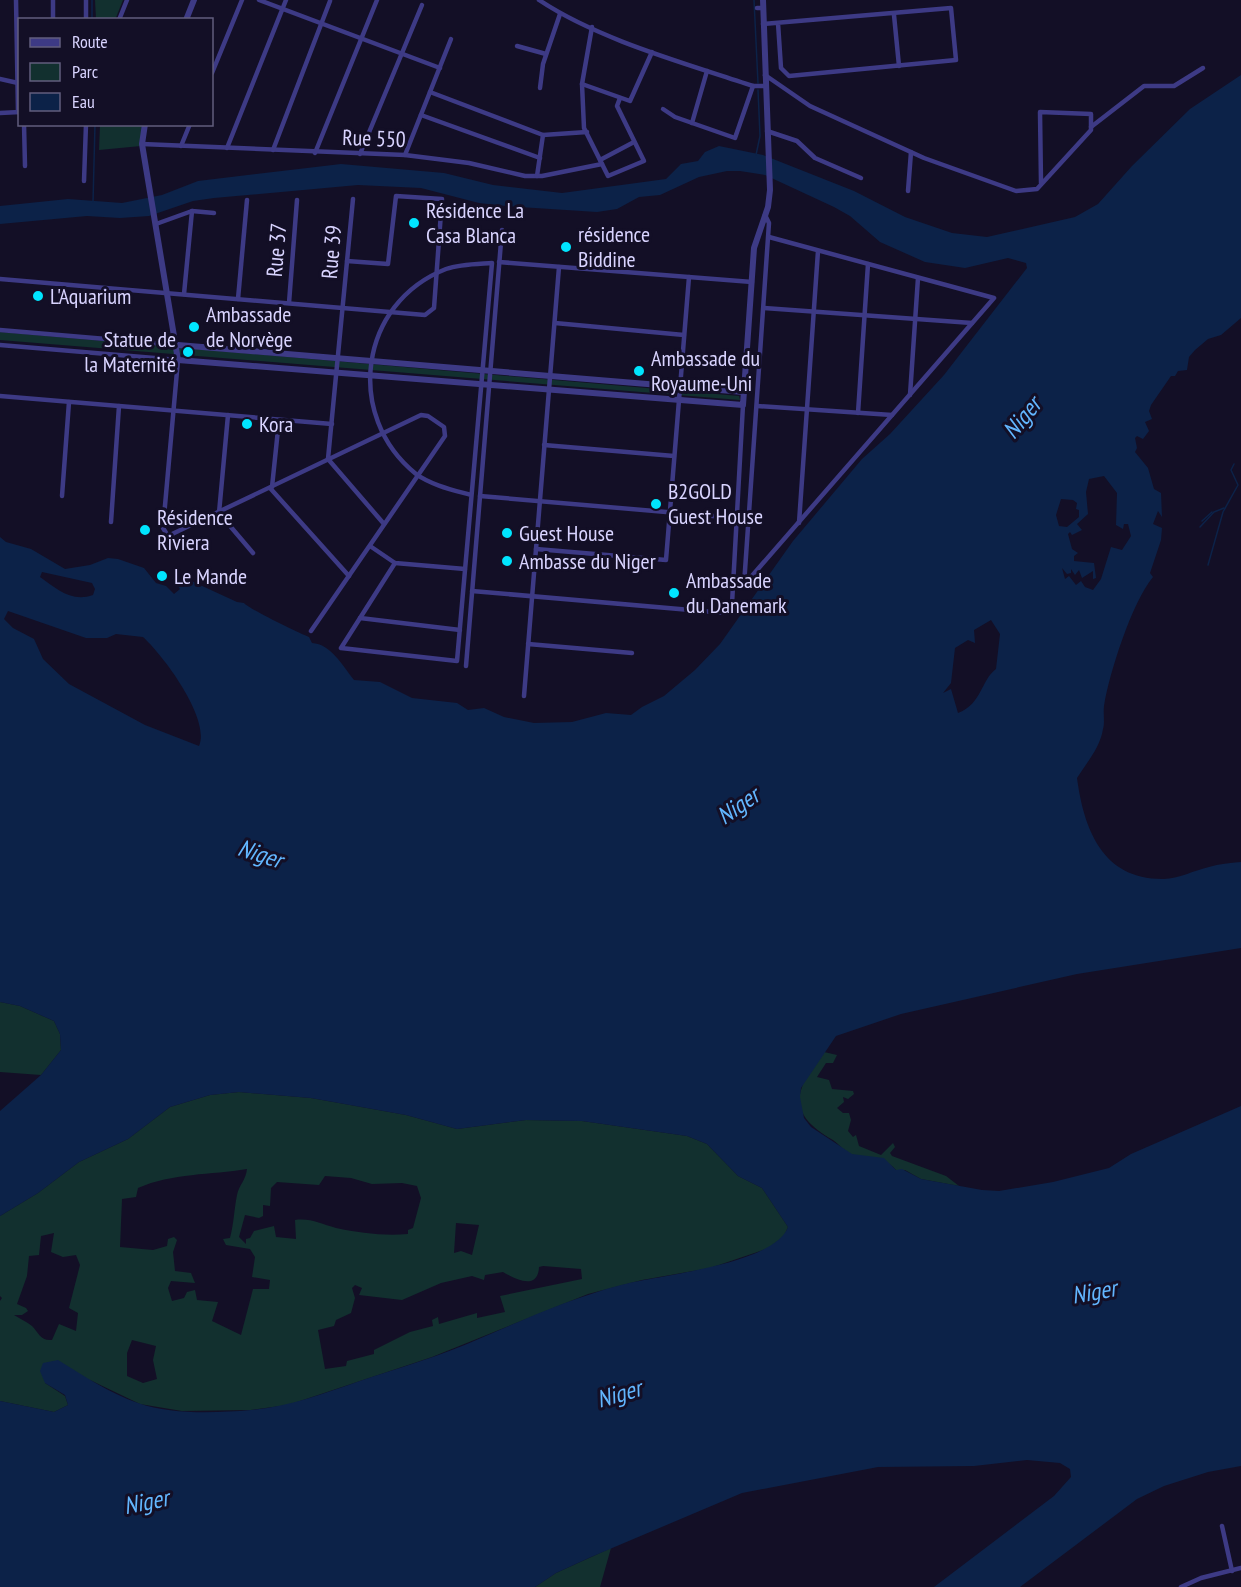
<svg xmlns="http://www.w3.org/2000/svg" width="1241" height="1587" font-family="'PT Sans Narrow',sans-serif">
	<style>
		.green { fill: #12302f; fill-rule: evenodd }
		.water { fill: #0c2248; fill-rule: evenodd }
		.lines { fill: none; stroke-linecap: round; stroke-linejoin: round }
		.stream { stroke: #0c2248; stroke-width: 1.5 }
		.minor { stroke: #3d3a85; stroke-width: 4.5 }
		.tertiary { stroke: #3d3a85; stroke-width: 6 }
		.poi-dot { fill: #00e5ff; stroke: #130f26; stroke-width: 2 }
		.labels { text-anchor: middle; stroke-width: 6; stroke-linejoin: round; paint-order: stroke }
		.street-label { font-size: 22px; fill: #d9d4ff; stroke: #130f26 }
		.poi-label { font-size: 22px; fill: #d9d4ff; stroke: #130f26; text-anchor: start }
		.water-label { font-size: 24px; font-style: italic; fill: #62b6ff; stroke: #130f26 }
	</style>
	<rect width="100%" height="100%" fill="#130f26"/>
	<g class="green">
		<path d="M95,0H123L115,20L96,19Z"/>
		<path d="M100,125H145L141,146L99,150Z"/>
		<path d="M0,332L739,396L740,400L0,340Z"/>
		<path d="M0,1002L20,1006L54,1021L60,1034L61,1050L41,1075L0,1072Z"/>
		<path d="M824,1052L837,1055L833,1063H826L817,1077L829,1080L832,1089L853,1091L854,1094L848,1099L843,1097L844,1102L837,1108L843,1113H849L851,1120L848,1131L853,1137L856,1135L859,1146L881,1155L893,1143L895,1147L890,1153L892,1156L946,1176L959,1186L921,1179L905,1170H896C881,1153 869,1161 851,1154C844,1151 839,1144 833,1140C786,1113 794,1090 824,1052Z"/>
		<path d="M239,1092L311,1098L406,1115L457,1129L526,1120L582,1121L687,1136L707,1144L738,1176L762,1188L788,1227L784,1236L769,1248L710,1268L642,1280L588,1294L432,1357L288,1405L251,1410L182,1411L140,1404L90,1380L45,1383L65,1396L68,1405L54,1412L0,1401V1301L2,1298L0,1296V1216L38,1193L79,1162L128,1139L170,1107L210,1095ZM247,1169C246,1180 239,1185 237,1195C234,1210 234,1223 230,1238L223,1239L226,1245L250,1249L255,1257L252,1277L270,1280L269,1289H253L241,1335L212,1321L218,1302L197,1300L195,1290L187,1292L184,1298L172,1301L168,1288L171,1281L195,1283L191,1273L175,1271L173,1252L177,1240L174,1237L168,1239L167,1246L153,1250L120,1247L122,1199L136,1197L138,1188C172,1173 211,1175 247,1169ZM325,1176L351,1178L372,1184L402,1183L417,1186L421,1198L413,1228L408,1230V1234C383,1236 360,1233 336,1228C321,1224 311,1218 295,1220L296,1239L276,1237L274,1226L254,1231L250,1238L246,1239V1244L239,1237L245,1215L259,1218L263,1216V1205L270,1206L271,1188L277,1182L319,1185ZM456,1223L479,1225L472,1255L461,1251L454,1253ZM54,1233L51,1252L63,1257L76,1255L80,1265L69,1308L78,1313L76,1331L59,1324L52,1340C40,1341 39,1333 32,1326C27,1322 19,1318 14,1315H22L28,1311L26,1308L17,1304L27,1276L29,1256L39,1255L41,1236ZM543,1266L581,1269L582,1279L500,1296L505,1312L477,1318V1313L439,1324L438,1317L432,1320L433,1326L410,1332L374,1350V1354L347,1361L346,1366L325,1369L318,1330L334,1326L336,1320L351,1313L355,1298L352,1288L355,1285L362,1288L359,1295L402,1300L441,1283L472,1276L484,1280L485,1275L503,1272C515,1279 538,1291 539,1267ZM132,1340L156,1346L153,1360L157,1379L143,1383L127,1376V1353Z"/>
		<path d="M611,1548L600,1587H535L556,1573Z"/>
	</g>
	<path class="water" d="M1241,75V318L1221,335L1208,339L1195,350L1189,357L1187,370L1178,371L1175,376H1171L1151,405L1149,411L1152,419L1145,422L1149,431L1143,439L1137,436L1135,438L1137,448L1135,452L1148,468L1154,489L1161,493L1162,517L1158,511L1153,524L1162,528L1161,540L1150,573L1153,577C1132,602 1109,674 1104,706C1103,714 1105,722 1103,729C1100,748 1087,762 1077,778C1084,830 1103,880 1164,879C1178,879 1195,870 1209,867C1219,864 1230,863 1241,862V948L1077,974L901,1014L836,1036L801,1088L800,1097L804,1118L811,1127L852,1154L884,1158L896,1170L902,1169L921,1179L982,1190L999,1191L1053,1182L1109,1168L1131,1154L1241,1106V1466L1208,1472L1164,1486L1137,1499L1020,1587H934L1054,1496L1071,1477L1070,1469L1060,1463L1027,1460L974,1466L878,1467L742,1493L591,1557L556,1573L535,1587H0V1401L54,1412L68,1405L65,1395L45,1383L40,1371L43,1363L58,1360C84,1376 109,1393 138,1403C172,1415 216,1413 251,1410C288,1407 322,1394 357,1382C398,1368 441,1356 481,1338C527,1318 572,1298 621,1285C658,1275 774,1265 788,1227L762,1188L738,1176L707,1144L687,1136L582,1121L526,1120L457,1129L406,1115L311,1098L239,1092L210,1095L170,1107L128,1139L79,1162L38,1193L0,1216V1111L41,1075L61,1050L60,1034L54,1021L20,1006L0,1002V537L6,542L31,549L65,569L90,565L108,558L118,559L144,568L156,583L166,586L174,594L180,589L172,578L187,579L237,602L244,603C249,609 299,633 309,637L312,643C331,644 343,666 354,680L380,682L412,698L457,703L468,710L484,708L504,717L534,723L572,722L606,713L631,715L642,707L664,696L695,670L720,644L793,541L862,459L890,434L944,375L1027,268L1026,263L1008,258L965,268L925,262L880,242L850,216L834,207L765,175L740,171H727L699,177L660,195L639,197L617,209L597,212L506,206L479,203L421,188L358,185L214,198L193,201L149,216L120,218L87,216L0,224V206L68,199L122,203L162,195L198,181L341,164L444,173L493,185L562,193L666,179L681,164L698,161L705,152L719,146L763,155L854,191L905,217L952,233L987,237L1075,217L1098,204L1132,166L1190,109ZM1104,476L1117,493L1116,525L1123,529L1124,524H1128L1131,536L1122,550L1111,547L1101,579L1093,590L1085,587L1081,581L1076,585L1069,576L1065,579L1062,568L1067,574L1071,573V569L1075,575L1079,570L1082,578L1093,571V579L1096,578L1094,563L1074,561V556L1078,553L1072,549L1068,534L1070,532L1072,535L1082,530L1077,524L1088,514L1086,492L1089,479ZM1061,499L1073,500L1077,503L1076,509L1079,510V517L1067,527L1059,526L1056,515ZM42,572L92,583L95,589L93,595C71,603 56,588 40,577ZM8,611L86,638H107L116,634L143,637C163,655 211,719 199,746L145,725L69,684L43,659L34,639L13,628L4,619ZM991,620L1000,634L996,669C981,680 982,704 958,713L951,689L943,693L951,683L955,648L968,640L975,643L974,630Z"/>
	<g class="lines">
		<g class="stream">
			<path d="M92,0V20"/>
			<path d="M754,0L758,83"/>
			<path d="M756,155L760,136L758,90"/>
			<path d="M93,202L95,124"/>
			<path d="M1202,521L1212,512"/>
			<path d="M1200,527L1214,512L1224,508"/>
			<path d="M1208,565L1223,512L1238,485L1231,470L1234,464"/>
		</g>
		<g class="minor">
			<path d="M16,0L18,112"/>
			<path d="M53,0V20"/>
			<path d="M259,0L440,68"/>
			<path d="M539,0C599,40 685,63 753,86H766"/>
			<path d="M757,8H763"/>
			<path d="M894,15L899,66"/>
			<path d="M86,20V0"/>
			<path d="M119,20L127,0"/>
			<path d="M763,24L951,8L956,60L789,76L781,68L778,23"/>
			<path d="M592,27L582,84L584,128L608,176L644,161L617,106L620,98"/>
			<path d="M517,46L546,54"/>
			<path d="M212,73L242,0"/>
			<path d="M765,75L810,106L924,158L1016,191L1037,189L1091,130V114L1040,112L1041,183"/>
			<path d="M0,79L18,83"/>
			<path d="M582,84L630,101L652,52"/>
			<path d="M540,88L543,64L560,14"/>
			<path d="M430,92L543,135L587,132"/>
			<path d="M663,109L675,117L735,138L753,86"/>
			<path d="M0,113L20,112"/>
			<path d="M421,115L540,158"/>
			<path d="M692,123L707,71"/>
			<path d="M24,124L25,166"/>
			<path d="M1091,127L1144,86H1174L1203,68"/>
			<path d="M767,131L797,141L815,158L861,178"/>
			<path d="M142,144L405,155L469,163L525,176H542L602,164"/>
			<path d="M181,146L190,124"/>
			<path d="M227,148L286,0"/>
			<path d="M273,150L330,1"/>
			<path d="M315,153L377,0"/>
			<path d="M360,154L422,5"/>
			<path d="M405,155L451,39"/>
			<path d="M600,160L634,142"/>
			<path d="M537,176L543,135"/>
			<path d="M84,181L86,124"/>
			<path d="M908,191L911,152"/>
			<path d="M353,199L328,459L384,524"/>
			<path d="M156,224L192,211L214,213"/>
			<path d="M499,262L752,282"/>
			<path d="M0,279L425,315L434,308L442,199L396,196L388,264L347,261"/>
			<path d="M184,294L192,211"/>
			<path d="M238,299L247,200"/>
			<path d="M289,303L297,200"/>
			<path d="M764,308L972,323"/>
			<path d="M555,323L684,335"/>
			<path d="M0,330L177,345"/>
			<path d="M0,345L178,360L163,528L168,536L421,415L428,416L444,427L445,436L311,631"/>
			<path d="M910,395L918,278"/>
			<path d="M0,396L332,424"/>
			<path d="M757,406L892,415"/>
			<path d="M858,413L868,264"/>
			<path d="M228,415L219,513L253,553"/>
			<path d="M544,445L674,456"/>
			<path d="M272,487L279,420"/>
			<path d="M270,488L349,576"/>
			<path d="M62,496L69,402"/>
			<path d="M480,496L736,518"/>
			<path d="M111,522L119,406"/>
			<path d="M799,523L818,251"/>
			<path d="M370,546L395,563L465,569"/>
			<path d="M536,549L666,560L689,277"/>
			<path d="M395,563L341,648L457,661L492,263C477,264 460,264 446,269C359,303 344,416 416,474C431,485 453,490 471,495"/>
			<path d="M744,585L994,298L769,237"/>
			<path d="M744,585L769,223L765,215"/>
			<path d="M472,591L725,613L732,604L743,405"/>
			<path d="M360,618L460,630"/>
			<path d="M528,644L632,653"/>
			<path d="M466,666L502,230"/>
			<path d="M524,696L559,267"/>
			<path d="M1222,1526L1232,1571"/>
			<path d="M1181,1587L1201,1578L1241,1568"/>
		</g>
		<g class="tertiary">
			<path d="M186,20L194,0"/>
			<path d="M145,124L142,144L178,360L743,405L754,248L768,207L770,190L763,0"/>
			<path d="M178,345L744,392"/>
		</g>
	</g>
	<g class="poi-dot">
		<circle cx="414" cy="223" r="6"/>
		<circle cx="566" cy="247" r="6"/>
		<circle cx="38" cy="296" r="6"/>
		<circle cx="194" cy="327" r="6"/>
		<circle cx="188" cy="352" r="6"/>
		<circle cx="639" cy="371" r="6"/>
		<circle cx="247" cy="424" r="6"/>
		<circle cx="656" cy="504" r="6"/>
		<circle cx="145" cy="530" r="6"/>
		<circle cx="507" cy="533" r="6"/>
		<circle cx="507" cy="561" r="6"/>
		<circle cx="162" cy="576" r="6"/>
		<circle cx="674" cy="593" r="6"/>
	</g>
	<g class="labels">
		<g class="street-label">
			<text transform="translate(374 138) rotate(2)" y="8">Rue 550</text>
			<text transform="translate(276 250) rotate(-85)" y="8">Rue 37</text>
			<text transform="translate(331 252) rotate(-85)" y="8">Rue 39</text>
		</g>
		<g class="poi-label">
			<text x="426" y="218">Résidence La<tspan x="426" dy="25">Casa Blanca</tspan></text>
			<text x="578" y="242">résidence<tspan x="578" dy="25">Biddine</tspan></text>
			<text x="50" y="304">L'Aquarium</text>
			<text x="206" y="322">Ambassade<tspan x="206" dy="25">de Norvège</tspan></text>
			<text x="176" y="347" text-anchor="end">Statue de<tspan x="176" dy="25">la Maternité</tspan></text>
			<text x="651" y="366">Ambassade du<tspan x="651" dy="25">Royaume-Uni</tspan></text>
			<text x="259" y="432">Kora</text>
			<text x="668" y="499">B2GOLD<tspan x="668" dy="25">Guest House</tspan></text>
			<text x="157" y="525">Résidence<tspan x="157" dy="25">Riviera</tspan></text>
			<text x="519" y="541">Guest House</text>
			<text x="519" y="569">Ambasse du Niger</text>
			<text x="174" y="584">Le Mande</text>
			<text x="686" y="588">Ambassade<tspan x="686" dy="25">du Danemark</tspan></text>
		</g>
		<g class="water-label">
			<text transform="translate(1022 418) rotate(-51)" y="8">Niger</text>
			<text transform="translate(738 806) rotate(-35)" y="8">Niger</text>
			<text transform="translate(260 854) rotate(18)" y="8">Niger</text>
			<text transform="translate(1094 1292) rotate(-10)" y="8">Niger</text>
			<text transform="translate(619 1394) rotate(-16)" y="8">Niger</text>
			<text transform="translate(146 1502) rotate(-11)" y="8">Niger</text>
		</g>
	</g>
	<rect x="18" y="18" width="195" height="108" fill="#130f26" stroke="#625e7d" stroke-width="1.5"/>
	<rect x="30" y="38" width="30" height="9" fill="#3d3a85" stroke="#625e7d" stroke-width="1.5"/>
	<text x="72" y="48" font-size="18" fill="#d9d4ff">Route</text>
	<rect x="30" y="63" width="30" height="18" fill="#12302f" stroke="#625e7d" stroke-width="1.5"/>
	<text x="72" y="78" font-size="18" fill="#d9d4ff">Parc</text>
	<rect x="30" y="93" width="30" height="18" fill="#0c2248" stroke="#625e7d" stroke-width="1.5"/>
	<text x="72" y="108" font-size="18" fill="#d9d4ff">Eau</text>
</svg>
